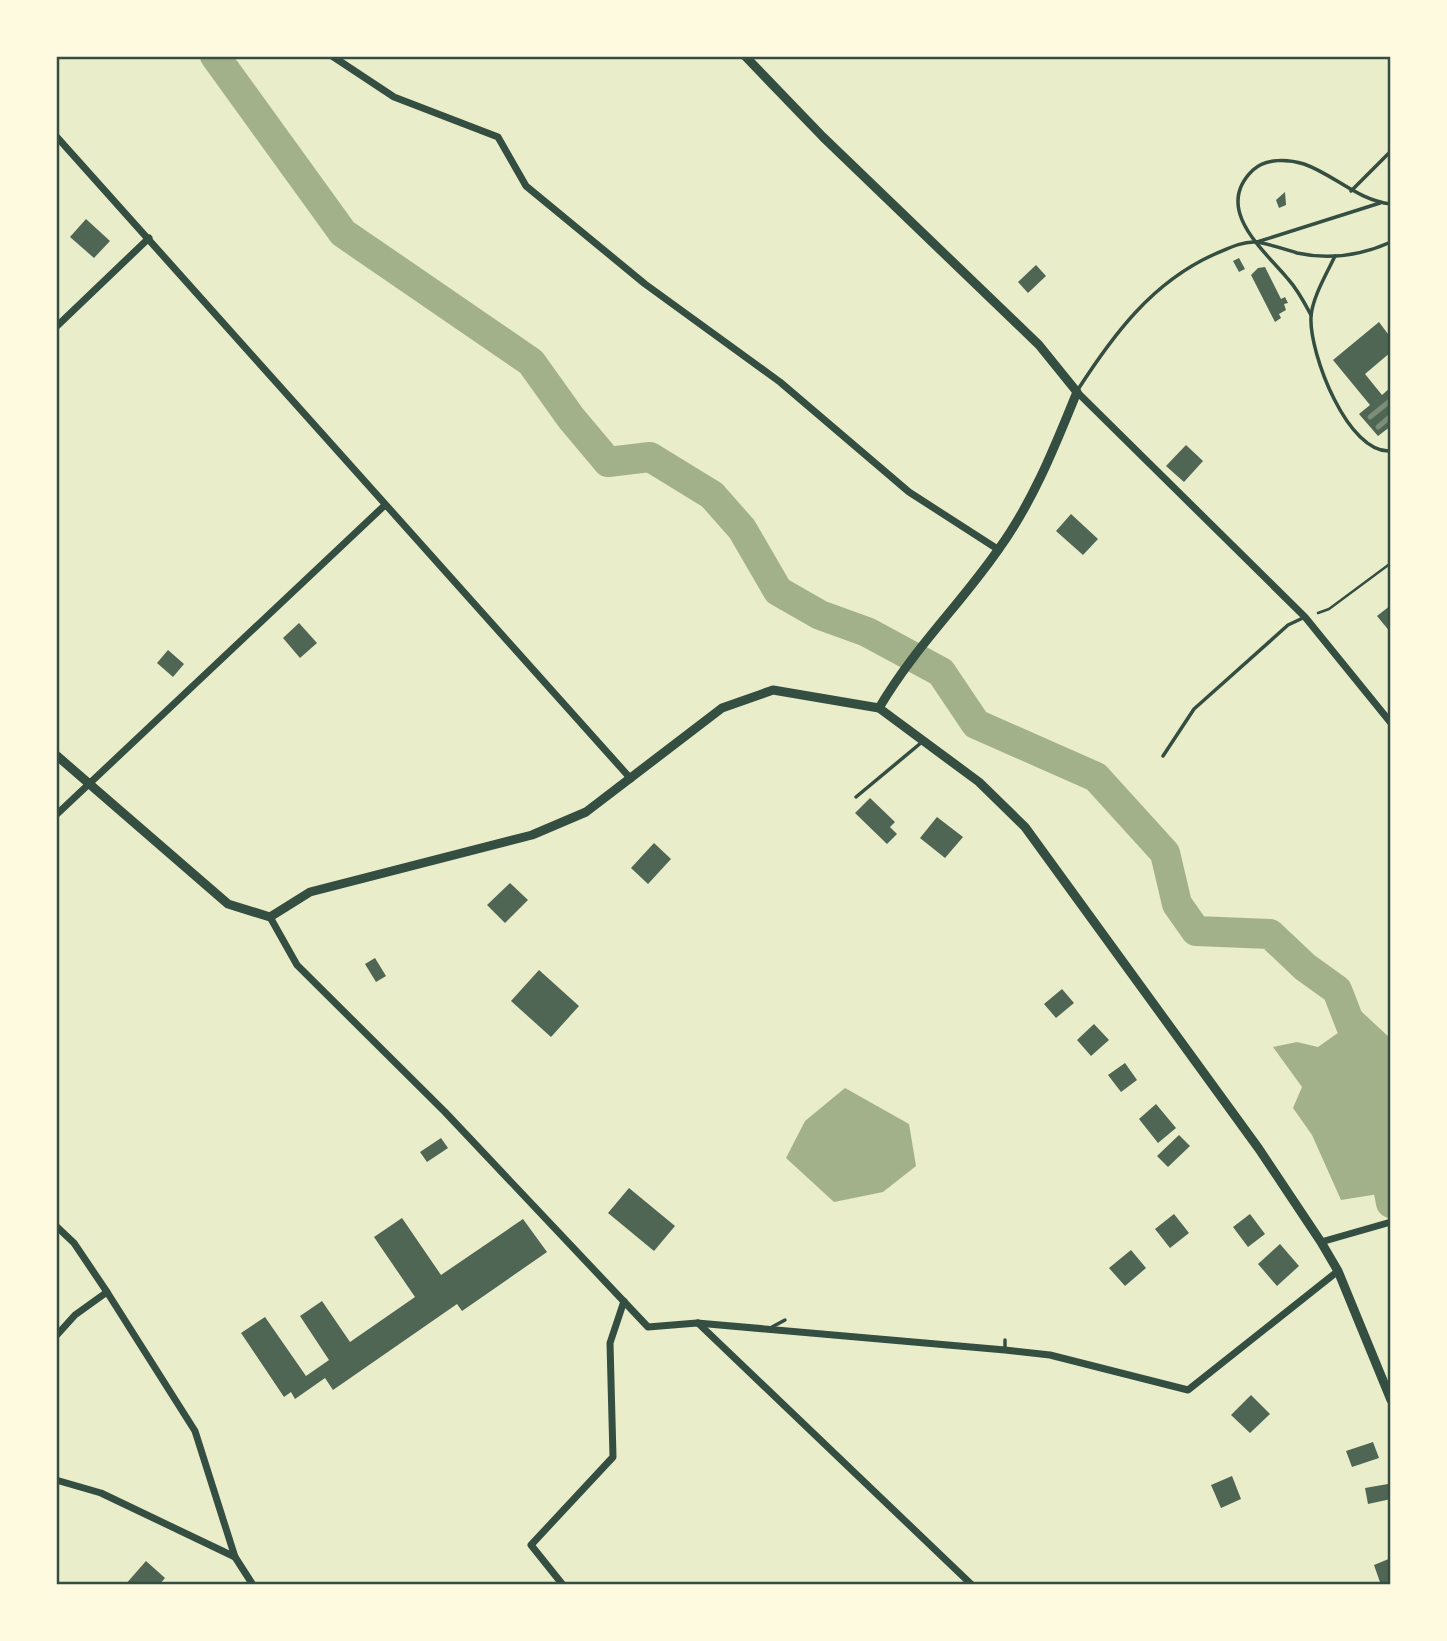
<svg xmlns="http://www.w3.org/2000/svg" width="1447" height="1641" font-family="Overpass,sans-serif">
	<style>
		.water { fill: #a3b18a }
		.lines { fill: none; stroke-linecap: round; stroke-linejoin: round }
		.river { stroke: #a3b18a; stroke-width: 30 }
		.building { fill: #4f6655 }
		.path { stroke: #344e41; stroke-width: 2.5 }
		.service { stroke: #344e41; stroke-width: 3.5 }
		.minor { stroke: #344e41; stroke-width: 7 }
		.tertiary { stroke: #344e41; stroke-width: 9 }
		.rail { stroke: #7c8e77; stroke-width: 5 }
		.neatline { fill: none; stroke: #344e41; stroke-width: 2.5 }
	</style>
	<rect width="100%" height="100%" fill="#e9edc9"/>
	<g class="water">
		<path d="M1334,986L1391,1039V1192L1341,1200L1312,1135L1293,1108L1302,1087L1273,1047L1297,1042L1318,1047L1345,1028Z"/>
		<path d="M845,1088L909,1124L916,1166L883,1192L834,1202L786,1158L805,1121Z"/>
	</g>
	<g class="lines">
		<g class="river">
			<path d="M215,56L343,233L531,362L571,418L608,462L650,457L712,495L742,529L778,591L820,615L867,632L941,672L976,724L1096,777L1165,853L1177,904L1196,931L1270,934L1305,967L1337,990L1351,1026"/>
			<path d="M1381,1151L1391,1203"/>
		</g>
	</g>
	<g class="building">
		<path d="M1285,192L1286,205L1279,208L1276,200Z"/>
		<path d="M86,219L110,241L94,258L70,237Z"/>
		<path d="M1239,258L1245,269L1239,272L1233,261Z"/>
		<path d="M1036,265L1046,276L1028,293L1018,282Z"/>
		<path d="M1265,267L1281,299L1285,297L1288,303L1284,304L1286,310L1279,314L1281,318L1275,322L1251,275L1258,268Z"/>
		<path d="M1379,322L1391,338V352L1365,374L1382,395L1391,387V426L1378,436L1359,414L1370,405L1333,360Z"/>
		<path d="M1186,445L1203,461L1184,482L1166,466Z"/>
		<path d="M1071,514L1098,539L1083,555L1056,531Z"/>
		<path d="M1391,605V633L1377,616Z"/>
		<path d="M299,623L317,643L300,658L283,638Z"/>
		<path d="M168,650L184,664L173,677L157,663Z"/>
		<path d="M870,798L895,822L890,827L897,834L887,844L855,813Z"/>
		<path d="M937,817L963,837L945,858L920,838Z"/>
		<path d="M654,843L671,859L648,884L631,868Z"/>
		<path d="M510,883L528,900L505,923L487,905Z"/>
		<path d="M375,958L386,976L376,982L365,964Z"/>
		<path d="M539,970L579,1006L551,1037L511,1001Z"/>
		<path d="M1062,989L1074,1003L1056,1018L1044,1004Z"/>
		<path d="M1094,1024L1109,1040L1091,1056L1077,1040Z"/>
		<path d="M1125,1063L1137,1080L1121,1092L1108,1075Z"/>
		<path d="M1156,1104L1176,1128L1158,1143L1139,1119Z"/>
		<path d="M1179,1135L1190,1146L1168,1167L1157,1156Z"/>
		<path d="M441,1138L448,1148L427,1162L420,1152Z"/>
		<path d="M629,1188L675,1226L654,1251L608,1213Z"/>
		<path d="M1174,1214L1189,1233L1170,1248L1155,1229Z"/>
		<path d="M1250,1214L1265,1234L1248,1247L1233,1227Z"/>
		<path d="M402,1218L441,1275L523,1219L547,1252L462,1311L457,1304L333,1390L325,1378L295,1399L291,1392L284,1397L241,1333L265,1317L306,1376L329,1360L300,1316L322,1301L350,1342L415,1297L374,1237Z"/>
		<path d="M1280,1244L1299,1266L1277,1286L1258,1264Z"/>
		<path d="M1131,1250L1146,1268L1125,1286L1109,1268Z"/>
		<path d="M1251,1395L1270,1414L1250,1433L1231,1415Z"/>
		<path d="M1373,1442L1379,1458L1352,1467L1346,1451Z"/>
		<path d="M1232,1476L1241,1499L1221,1508L1211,1485Z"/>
		<path d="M1388,1484L1391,1499L1368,1504L1365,1488Z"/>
		<path d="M1391,1558V1585H1381L1374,1565Z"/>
		<path d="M146,1561L165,1578L159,1585H125Z"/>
	</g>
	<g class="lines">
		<path class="path" d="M1318,613L1329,609L1391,563"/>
		<g class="service">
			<path d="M1351,191L1391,151"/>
			<path d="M1257,242L1380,203"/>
			<path d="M1335,256C1327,273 1312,298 1311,317C1309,353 1348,455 1391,451"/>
			<path d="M1311,315C1304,302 1298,290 1288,279C1265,251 1212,209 1253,170C1266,158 1288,159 1304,164C1335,175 1357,200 1391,204"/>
			<path d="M1077,391C1113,335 1152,282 1215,254C1227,249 1242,241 1256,242C1270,244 1284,249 1297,253C1329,260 1362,255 1391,242"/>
			<path d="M1163,756L1194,709L1288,625L1305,617"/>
			<path d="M856,797L922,742"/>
			<path d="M772,1327L785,1320"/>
			<path d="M1005,1350V1340"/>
		</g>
		<g class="minor">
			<path d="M332,56L394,97L498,137L526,186L645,284L780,382L909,492L999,550"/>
			<path d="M56,136L631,779"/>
			<path d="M56,327L149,238"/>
			<path d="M1077,392L1305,617L1391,723"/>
			<path d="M56,815L385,505"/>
			<path d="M270,917L297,965L445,1112L648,1327L697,1323L1005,1350L1050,1355L1188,1390L1338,1271"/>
			<path d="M56,1226L74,1243L107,1292L195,1431L235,1557L253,1585"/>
			<path d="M1321,1242L1391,1222"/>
			<path d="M698,1323L972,1585"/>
			<path d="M56,1336L75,1315L107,1292"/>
			<path d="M56,1480L101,1493L235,1557"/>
			<path d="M563,1585L531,1545L613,1457L610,1343L624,1301"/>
		</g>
		<g class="tertiary">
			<path d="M745,56L823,137L1039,345L1077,392C1055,446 1033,502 998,550C959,606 915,647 879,708"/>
			<path d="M56,755L228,904L270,917L310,892L532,835L586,812L722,708L773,690L879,708L979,782L1025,827L1259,1149L1321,1242L1338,1271L1391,1400"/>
		</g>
		<g class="rail">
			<path d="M1370,417L1391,400"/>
			<path d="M1378,427L1391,416"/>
		</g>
	</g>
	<rect width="1447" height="1641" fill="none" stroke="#fefae0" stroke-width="116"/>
	<rect x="58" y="58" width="1331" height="1525" class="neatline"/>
</svg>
